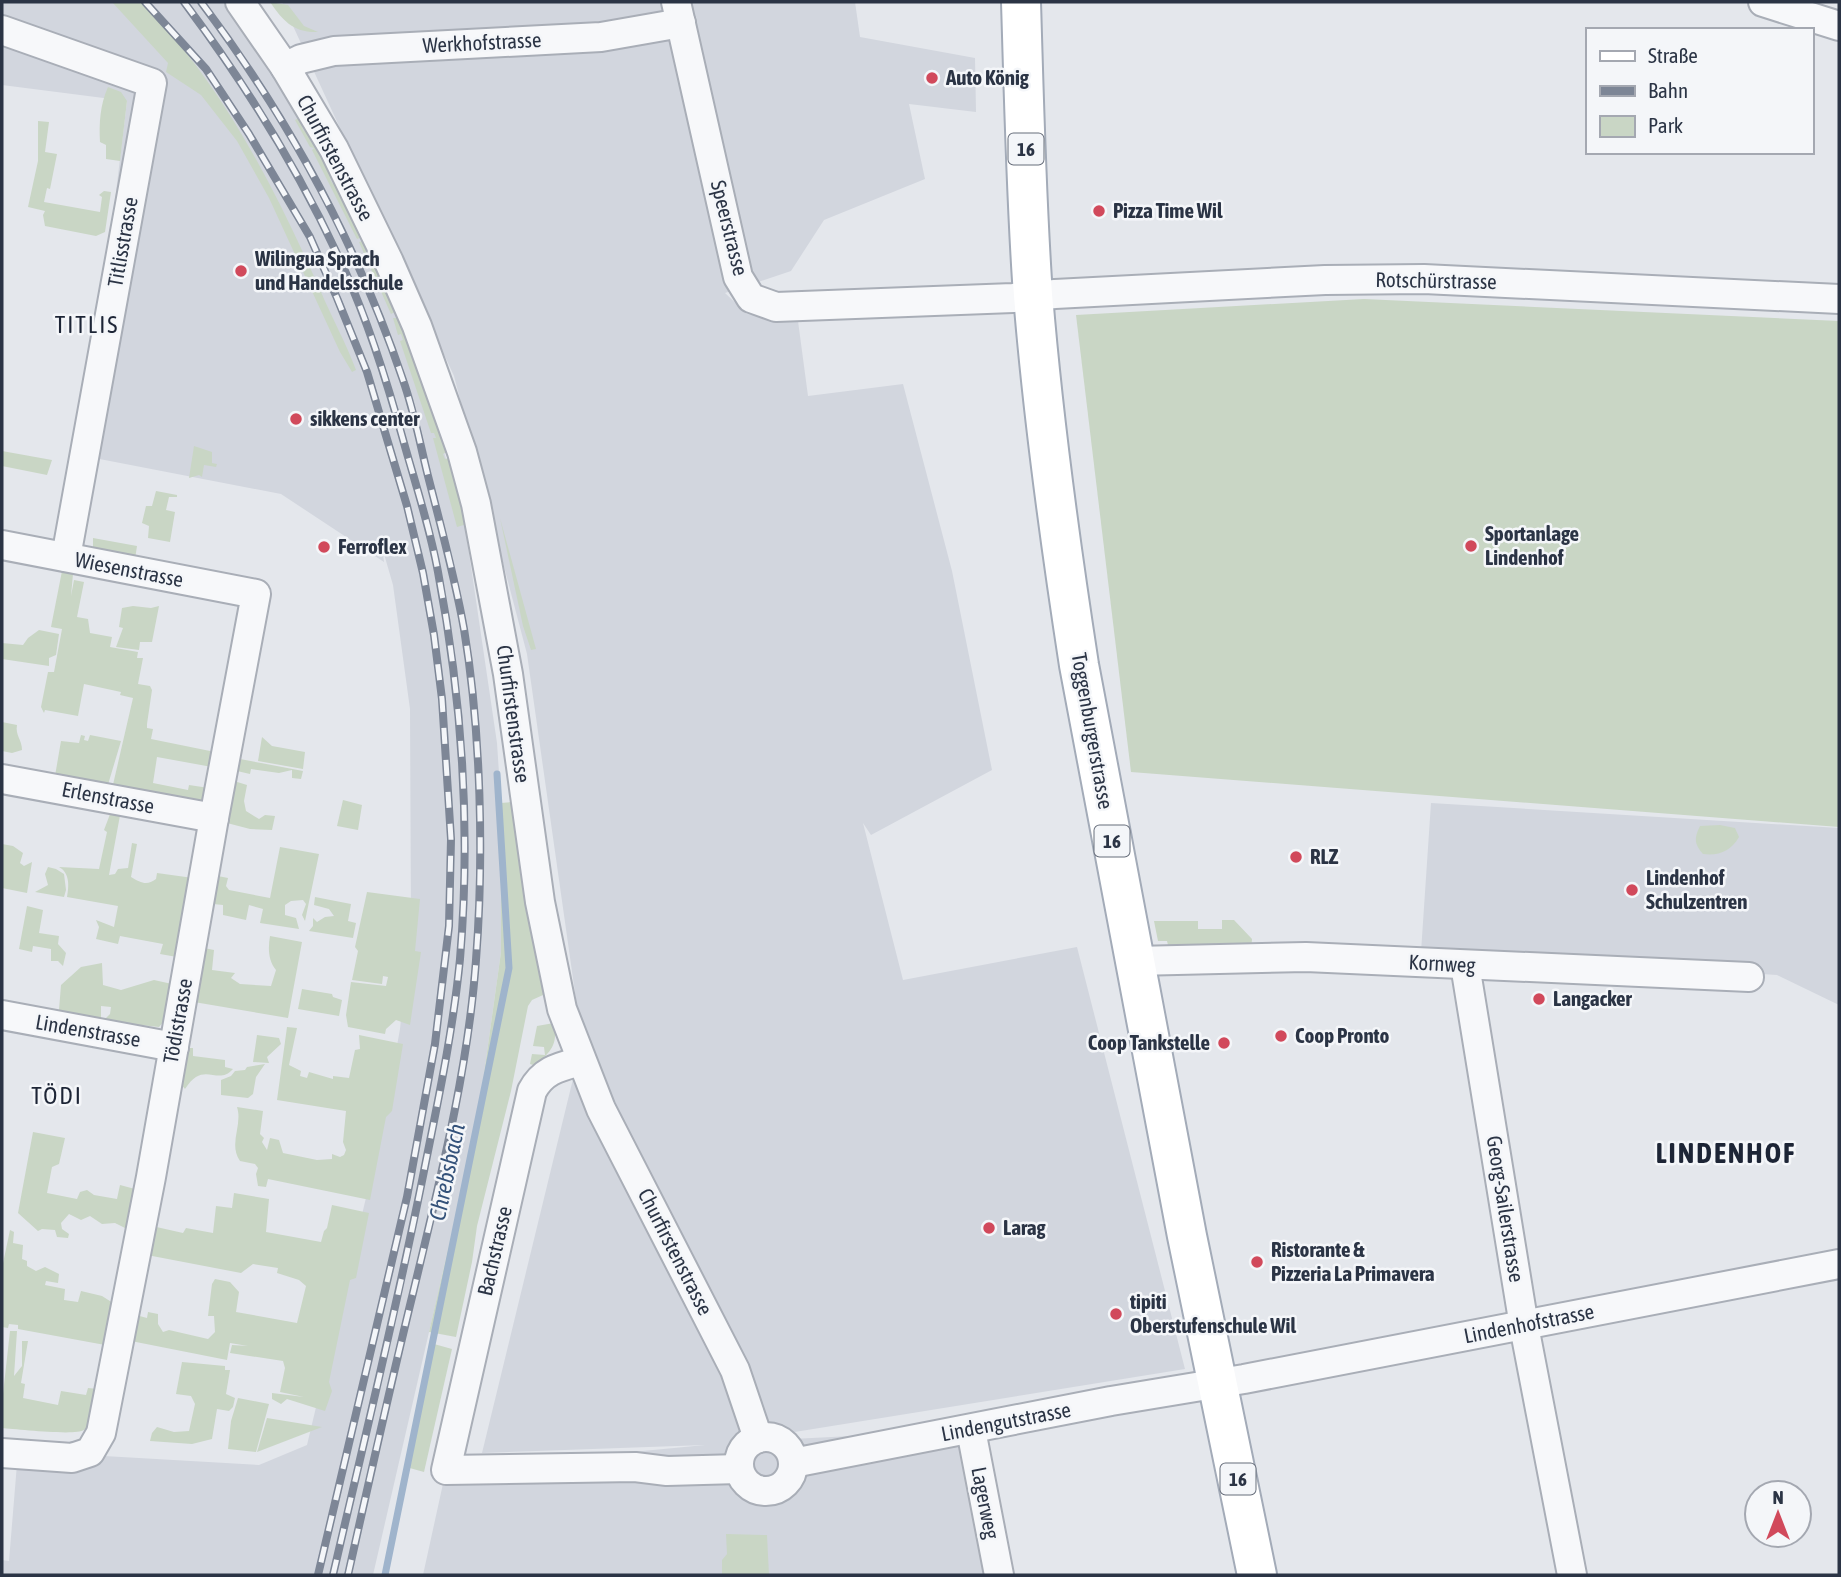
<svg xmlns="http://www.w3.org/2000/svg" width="1841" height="1577" font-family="'Asap Condensed',sans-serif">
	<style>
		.built { fill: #d2d6de }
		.green { fill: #c9d6c5 }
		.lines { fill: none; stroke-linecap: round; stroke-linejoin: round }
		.stream { stroke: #9fb4cc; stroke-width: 7 }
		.minor-casing { stroke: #a9aeb7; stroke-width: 32 }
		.primary-casing { stroke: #a3abb8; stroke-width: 42 }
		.minor { stroke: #f7f8fa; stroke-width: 28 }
		.primary { stroke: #fff; stroke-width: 38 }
		.rail-casing { stroke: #7d8696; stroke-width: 8 }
		.rail { stroke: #f4f6f9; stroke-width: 5; stroke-dasharray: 16; stroke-linecap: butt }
		.poi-dot { fill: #d1495b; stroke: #f4f6f9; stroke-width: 2.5 }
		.labels { text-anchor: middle; stroke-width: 5; stroke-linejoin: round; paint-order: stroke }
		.shield { fill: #f4f6f9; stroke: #676e7b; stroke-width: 2 }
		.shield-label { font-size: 19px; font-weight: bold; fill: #2b3445 }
		.street-label { font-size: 21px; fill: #2b3445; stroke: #f4f6f9 }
		.poi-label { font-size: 21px; font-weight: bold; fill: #2b3445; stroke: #f4f6f9; text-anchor: start }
		.water-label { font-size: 23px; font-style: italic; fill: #34527a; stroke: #f4f6f9 }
		.quarter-label { font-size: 24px; letter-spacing: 2px; fill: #1d2536; stroke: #f4f6f9 }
		.district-label { font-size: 28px; font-weight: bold; letter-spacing: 2px; fill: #1d2536; stroke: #f4f6f9 }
	</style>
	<rect width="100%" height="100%" fill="#e4e7ec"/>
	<g class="built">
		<path d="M2,2H224L252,40L345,200L371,252L420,371L464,519L497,743L501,803V952L477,1124L373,1575H2V1560L9,1561L17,1464L104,1456L259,1465L307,1445L381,1135L400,1029L411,923L410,709L393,585L382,547L384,562L281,494L84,456L127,101L2,85Z"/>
		<path d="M282,2H855L860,37L975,58L976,112L909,104L925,179L824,220L791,271L725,293L747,314L798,321L808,396L903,384L952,571L992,770L871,835L863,823L903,980L1077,947L1185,1369L732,1442L971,1430L994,1575H423L446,1470L705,1445L482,1453L582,1042L527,654L454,376Z"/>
		<path d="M1431,803L1839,828V1005L1777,975L1421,952Z"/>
	</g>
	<g class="green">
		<path d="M112,2H141C222,82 275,189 321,292C332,318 346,343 356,370L352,372L340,352L269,198L237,141L201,95L166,72L168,63Z"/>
		<path d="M270,2L288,5L304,26L318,32C294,33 283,21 270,2Z"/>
		<path d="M108,87L121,92L127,101L120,161L106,159V145L100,142C99,123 100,105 108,87Z"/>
		<path d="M301,117L306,125L302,127L304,131L308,130L334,177L330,179L333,184L337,182L368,244L364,246L366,250L370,248L397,311L391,314L359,242L362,241L360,238L357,239L312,150L314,148L310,147L295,120Z"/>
		<path d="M38,121L49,122L45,152L57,154L50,189L47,188L44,202L100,212L102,197L99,195L104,191L111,192L105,232L96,236L45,226L43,215L45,211L28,207L38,161Z"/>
		<path d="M1364,299L1839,321V827L1131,772L1076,315Z"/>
		<path d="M399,314L447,452L443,454L445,459L449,458L467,524L457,527L433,438H436L434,433H431L400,341L403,340L401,334L398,335L393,318H399Z"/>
		<path d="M194,446L212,452V463L217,464L216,467L204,465L202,477L199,475L189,478Z"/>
		<path d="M2,451L52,460L47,475L2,466Z"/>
		<path d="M156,491L177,495V497H169L166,510L175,512L170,542L148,538L149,526L142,523L146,506H152Z"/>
		<path d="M500,518L536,649L531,650L523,626Z"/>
		<path d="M93,538L137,546L135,559L93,550Z"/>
		<path d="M62,571L73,574L71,596L74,580L84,582L77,617L88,619L90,633L112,637L110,647L138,652L137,658H143L138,684L150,686L152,690L147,724V728L153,729L151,739L215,752L212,767L157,757L153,783L188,790L189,785L209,788L205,798L195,803L112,789L133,698L120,695L121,692L84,684L78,716L45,710L44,713L41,707L48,672H54L62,629L51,627Z"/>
		<path d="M133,606L151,608L159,606L152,642H140L139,650L116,647L123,628L119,627L122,608Z"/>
		<path d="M39,630L59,634L56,655L49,658V666L2,659V643L23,645L28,638Z"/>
		<path d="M2,722L17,725C15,735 22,740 22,750L12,753L2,751Z"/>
		<path d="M81,735L85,736L84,740L88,741L90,735L121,741L107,788L55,776L61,741L79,743Z"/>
		<path d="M262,737L272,746L305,752L303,769L258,761Z"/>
		<path d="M240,759L303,771L301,779L292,778V770L279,773L251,769L250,774L237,771Z"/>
		<path d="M234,781L247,785L244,801L246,811L259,819L265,815L275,816L272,830L250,829L227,823Z"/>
		<path d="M343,800L362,805L358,830L337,826Z"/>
		<path d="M512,802L523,890L545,991L543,995L532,1000L528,1006L511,1091L477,1226L472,1262L456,1337L429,1332L477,1124L501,952V803Z"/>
		<path d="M112,809L121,810L109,875L115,874L118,869L128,868L132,843L137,844L131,877C141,883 147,886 156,879L157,873L193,878L177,957L160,954L163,944L120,936L118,944L96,939L99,927L96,920L114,927L118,906L67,897C69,886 70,873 59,867L99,869L107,832L104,830Z"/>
		<path d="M1720,825L1735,828L1739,837C1731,851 1719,856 1703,854C1694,844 1694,838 1700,826Z"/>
		<path d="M2,844L13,846L23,853L20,863L24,866L32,862L27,893L2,888Z"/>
		<path d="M280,847L319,854L305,921L302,915L306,904L303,900L291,901L285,905V915L296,918L299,929L260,923L263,909L249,905L246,920L223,915V905L213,904L218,876L228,878L226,886L229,890L270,898Z"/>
		<path d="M48,867L56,869L64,874L66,890L64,897L35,892L48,885L45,874Z"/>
		<path d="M367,892L420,899L415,951L421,952L410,1025L396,1020L386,1029L385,1034L348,1027L346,1015L351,982L386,986L388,977L383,976L382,984L352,980L358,951L355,947Z"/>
		<path d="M315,897L351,904L348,921L356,923L353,938L309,931L313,926V918L317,922L325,917L334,916L329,909L314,905Z"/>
		<path d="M27,906L43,910L39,933L59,936L58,944L66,953L63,966L58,961H51V949L33,946L32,952L19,949Z"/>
		<path d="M1222,920H1234L1252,939L1251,952L1170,953L1167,941H1158L1154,921H1198V929H1222Z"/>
		<path d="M270,936L302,942L288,1018L194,1002L204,948L214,950L212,970L235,973L231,978L240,984L271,986L276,970C268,960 268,948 270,936Z"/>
		<path d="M102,963L103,985L121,990L154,980L172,984L165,1020L159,1027L103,1021L110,1014L111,1007L101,1006V1021L64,1014L59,1010L61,985L81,967Z"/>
		<path d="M302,989L332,994L333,997L342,1000L339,1016L298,1009Z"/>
		<path d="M554,1023C558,1046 551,1050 536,1066L530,1064L532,1054L545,1055L544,1047L533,1046L537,1026Z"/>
		<path d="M287,1027L297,1028L289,1065L301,1071L300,1076L307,1078L309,1072L333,1079V1076L349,1078L355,1050L360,1049L359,1035L403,1044L392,1111L386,1117L370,1200L268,1179L266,1187L258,1186L256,1174L258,1168L255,1164L240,1161C228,1144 243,1125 237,1107L263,1111L260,1134L264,1138L262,1142L267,1150L270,1138L279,1140L283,1153L317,1160L332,1159V1154L340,1157L344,1155L346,1150L343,1142L346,1111L277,1100Z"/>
		<path d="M257,1035L279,1038L281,1044L267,1057L269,1063L253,1062Z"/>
		<path d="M187,1048H193V1056L225,1060V1067L233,1069C217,1087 204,1059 185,1089L180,1083Z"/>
		<path d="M265,1064L256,1077L253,1094L248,1098L221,1095V1080L231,1076L235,1071L245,1070L247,1067Z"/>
		<path d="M33,1132L65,1138L59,1164L52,1167L47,1193L77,1199L80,1192L87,1190L94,1195L117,1199L120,1185L135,1189L127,1229L115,1223L102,1224L90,1216L81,1220L69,1214L61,1223L62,1229L69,1234L68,1238L57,1237L55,1230L42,1229L38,1231L18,1213Z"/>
		<path d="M234,1193L269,1199L266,1232L321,1242L324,1231L327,1228L332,1205L369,1213L356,1278L350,1280L329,1382L332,1391L325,1411L287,1399L281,1404L272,1399V1393L304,1397L280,1392L285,1368L283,1361L230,1353L232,1345L248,1346L230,1343L227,1360L131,1341L136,1315L147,1318L148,1312L158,1314V1324L163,1332L169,1330L208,1339L215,1332L214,1316H208L212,1284L215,1279L230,1282L239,1292L236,1312L297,1323L306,1286L299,1280L277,1273L278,1268L253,1264L241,1273L147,1255L152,1226L183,1233L186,1228L213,1233L216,1206L232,1208Z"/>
		<path d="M10,1230L14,1232L13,1243L23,1245L22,1259L27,1261V1266L36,1271L45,1267L59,1274L58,1283L46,1281L45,1285L65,1289L64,1300L78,1302L81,1291L102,1296L113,1303L105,1345L18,1329V1325L9,1324L8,1328L2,1327V1268Z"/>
		<path d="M10,1331H17L14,1376L22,1366V1341H28L21,1383L25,1384L23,1398L58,1405L61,1391L86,1395L88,1388L98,1389C96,1402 95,1421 84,1430C76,1436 15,1429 2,1428V1403Z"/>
		<path d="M434,1344L452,1349L424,1472L406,1467Z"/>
		<path d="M182,1362L225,1366V1370H230L226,1394L235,1398L233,1407L229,1411L217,1409L212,1439L192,1444L150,1441L152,1433L157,1427L174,1432L189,1431L195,1404L191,1396L176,1394Z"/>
		<path d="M238,1398L269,1404L256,1452L228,1449L231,1421Z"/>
		<path d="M267,1418L322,1427L257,1452Z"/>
		<path d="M726,1534L767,1535L769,1575H722V1560L727,1554Z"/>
	</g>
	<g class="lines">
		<path class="stream" d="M385,1575L509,968L497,774"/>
		<g class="minor-casing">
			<g id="minor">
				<path d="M240,2L285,67L334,149L389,262L417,326L462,452L476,504L508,674L540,902L562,1009L601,1109L735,1370L758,1438"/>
				<path d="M676,2L738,277L751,298L776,307L1013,298L1055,294L1325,280L1424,279L1839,299"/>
				<path d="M1763,2L1839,26"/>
				<path d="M2,30L152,83L66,557"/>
				<path d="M285,67L301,59L334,51L601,37L681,23"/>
				<path d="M2,545L256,594L214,818L151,1177L101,1433L90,1452L72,1458L2,1453"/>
				<path d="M2,779L214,818"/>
				<path d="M1135,961L1306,957L1749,977"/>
				<path d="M1465,965L1524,1326L1572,1575"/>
				<path d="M2,1015L174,1047"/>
				<path d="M581,1061C559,1067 543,1070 532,1091L446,1470L635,1467L667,1471L739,1469"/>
				<path d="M971,1430L999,1575"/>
				<circle cx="766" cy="1464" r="27"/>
				<path d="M793,1463L1111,1401L1244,1379L1839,1264"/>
			</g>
		</g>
		<g class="primary-casing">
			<path id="primary" d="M1021,2C1024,99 1026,197 1033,295C1043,419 1060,542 1079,665L1187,1236L1257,1575"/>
		</g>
		<use href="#minor" class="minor"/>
		<use href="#primary" class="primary"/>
		<g class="rail-casing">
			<g id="rail">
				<path d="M145,2L206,69L249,134L310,237L337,298L367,372L407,506L423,573L434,635L442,699L451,839L449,926L435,1044L407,1197L318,1575"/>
				<path d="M184,2C247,86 302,175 345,271C370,326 388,385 404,443C416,486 430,528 438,572C462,699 471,829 460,959C453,1031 438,1101 424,1171C397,1307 364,1441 333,1575"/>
				<path d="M201,2C287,116 357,244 403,380C414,411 420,444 428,476C441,527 455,578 464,629C481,731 484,857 476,960C468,1072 439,1184 413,1293C390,1387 369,1481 348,1575"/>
			</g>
		</g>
		<use href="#rail" class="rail"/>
	</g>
	<g class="poi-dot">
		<circle cx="932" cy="78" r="7"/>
		<circle cx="1099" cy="211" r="7"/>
		<circle cx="241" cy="271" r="7"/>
		<circle cx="296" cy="419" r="7"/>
		<circle cx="1471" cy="546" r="7"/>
		<circle cx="324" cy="547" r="7"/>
		<circle cx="1296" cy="857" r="7"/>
		<circle cx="1632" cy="890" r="7"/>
		<circle cx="1539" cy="999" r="7"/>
		<circle cx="1281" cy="1036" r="7"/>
		<circle cx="1224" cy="1043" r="7"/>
		<circle cx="989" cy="1228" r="7"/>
		<circle cx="1257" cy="1262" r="7"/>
		<circle cx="1116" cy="1314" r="7"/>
	</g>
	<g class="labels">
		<g class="shield">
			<rect x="1008.5" y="133.5" width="35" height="31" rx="5"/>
			<rect x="1094.5" y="825.5" width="35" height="31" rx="5"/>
			<rect x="1220.5" y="1463.5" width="35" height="31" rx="5"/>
		</g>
		<g class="shield-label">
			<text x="1026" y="156">16</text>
			<text x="1112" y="848">16</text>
			<text x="1238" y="1486">16</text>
		</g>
		<g class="street-label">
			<text transform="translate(482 43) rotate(-3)" y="7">Werkhofstrasse</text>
			<text transform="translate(335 158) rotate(62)" y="7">Churfirstenstrasse</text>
			<text transform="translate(729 228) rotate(76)" y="7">Speerstrasse</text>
			<text transform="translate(123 242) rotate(-80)" y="7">Titlisstrasse</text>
			<text transform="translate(1436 281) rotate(1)" y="7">Rotschürstrasse</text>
			<text transform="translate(129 570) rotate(11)" y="7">Wiesenstrasse</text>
			<text transform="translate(513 714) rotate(82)" y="7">Churfirstenstrasse</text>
			<text transform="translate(1092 731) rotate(80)" y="7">Toggenburgerstrasse</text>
			<text transform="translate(108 798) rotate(11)" y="7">Erlenstrasse</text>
			<text transform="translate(1442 964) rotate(3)" y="7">Kornweg</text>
			<text transform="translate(178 1021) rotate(-80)" y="7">Tödistrasse</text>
			<text transform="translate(88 1031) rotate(10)" y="7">Lindenstrasse</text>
			<text transform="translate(1505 1209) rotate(81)" y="7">Georg-Sailerstrasse</text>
			<text transform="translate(495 1251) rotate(-77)" y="7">Bachstrasse</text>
			<text transform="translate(675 1252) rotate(63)" y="7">Churfirstenstrasse</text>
			<text transform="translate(1529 1324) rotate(-11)" y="7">Lindenhofstrasse</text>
			<text transform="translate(1006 1422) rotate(-11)" y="7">Lindengutstrasse</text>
			<text transform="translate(985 1503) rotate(79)" y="7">Lagerweg</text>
		</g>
		<g class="poi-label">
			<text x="946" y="85">Auto König</text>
			<text x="1113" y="218">Pizza Time Wil</text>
			<text x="255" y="266">Wilingua Sprach<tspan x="255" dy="24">und Handelsschule</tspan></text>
			<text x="310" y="426">sikkens center</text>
			<text x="1485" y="541">Sportanlage<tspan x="1485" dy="24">Lindenhof</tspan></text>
			<text x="338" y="554">Ferroflex</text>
			<text x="1310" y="864">RLZ</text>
			<text x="1646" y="885">Lindenhof<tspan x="1646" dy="24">Schulzentren</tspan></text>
			<text x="1553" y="1006">Langacker</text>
			<text x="1295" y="1043">Coop Pronto</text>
			<text x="1210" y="1050" text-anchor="end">Coop Tankstelle</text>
			<text x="1003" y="1235">Larag</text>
			<text x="1271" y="1257">Ristorante &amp;<tspan x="1271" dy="24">Pizzeria La Primavera</tspan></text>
			<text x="1130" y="1309">tipiti<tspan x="1130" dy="24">Oberstufenschule Wil</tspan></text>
		</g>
		<g class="water-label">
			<text transform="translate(447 1172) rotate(-78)" y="8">Chrebsbach</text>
		</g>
		<g class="quarter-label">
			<text x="87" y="333">TITLIS</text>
			<text x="57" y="1104">TÖDI</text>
		</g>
		<g class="district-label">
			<text x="1726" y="1163">LINDENHOF</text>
		</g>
	</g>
	<rect width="1841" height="1577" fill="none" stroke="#2b3445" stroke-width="7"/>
	<rect x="1586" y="28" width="228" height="126" fill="#f4f6f9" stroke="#a4a8b1" stroke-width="2"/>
	<rect x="1600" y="51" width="35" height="10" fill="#ffffff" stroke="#a4a8b1" stroke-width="2"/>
	<text x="1648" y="63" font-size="21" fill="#2b3445">Straße</text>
	<rect x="1600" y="86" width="35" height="10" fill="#7d8696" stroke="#a4a8b1" stroke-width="2"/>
	<text x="1648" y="98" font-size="21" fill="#2b3445">Bahn</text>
	<rect x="1600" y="116" width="35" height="21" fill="#c9d6c5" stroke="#a4a8b1" stroke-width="2"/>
	<text x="1648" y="133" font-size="21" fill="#2b3445">Park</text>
	<g transform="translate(1778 1514)"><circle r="33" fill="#f4f6f9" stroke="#a4a8b1" stroke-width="2"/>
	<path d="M0-5L12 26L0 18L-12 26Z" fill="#d1495b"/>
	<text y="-10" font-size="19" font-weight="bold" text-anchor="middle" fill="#2b3445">N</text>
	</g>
</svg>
